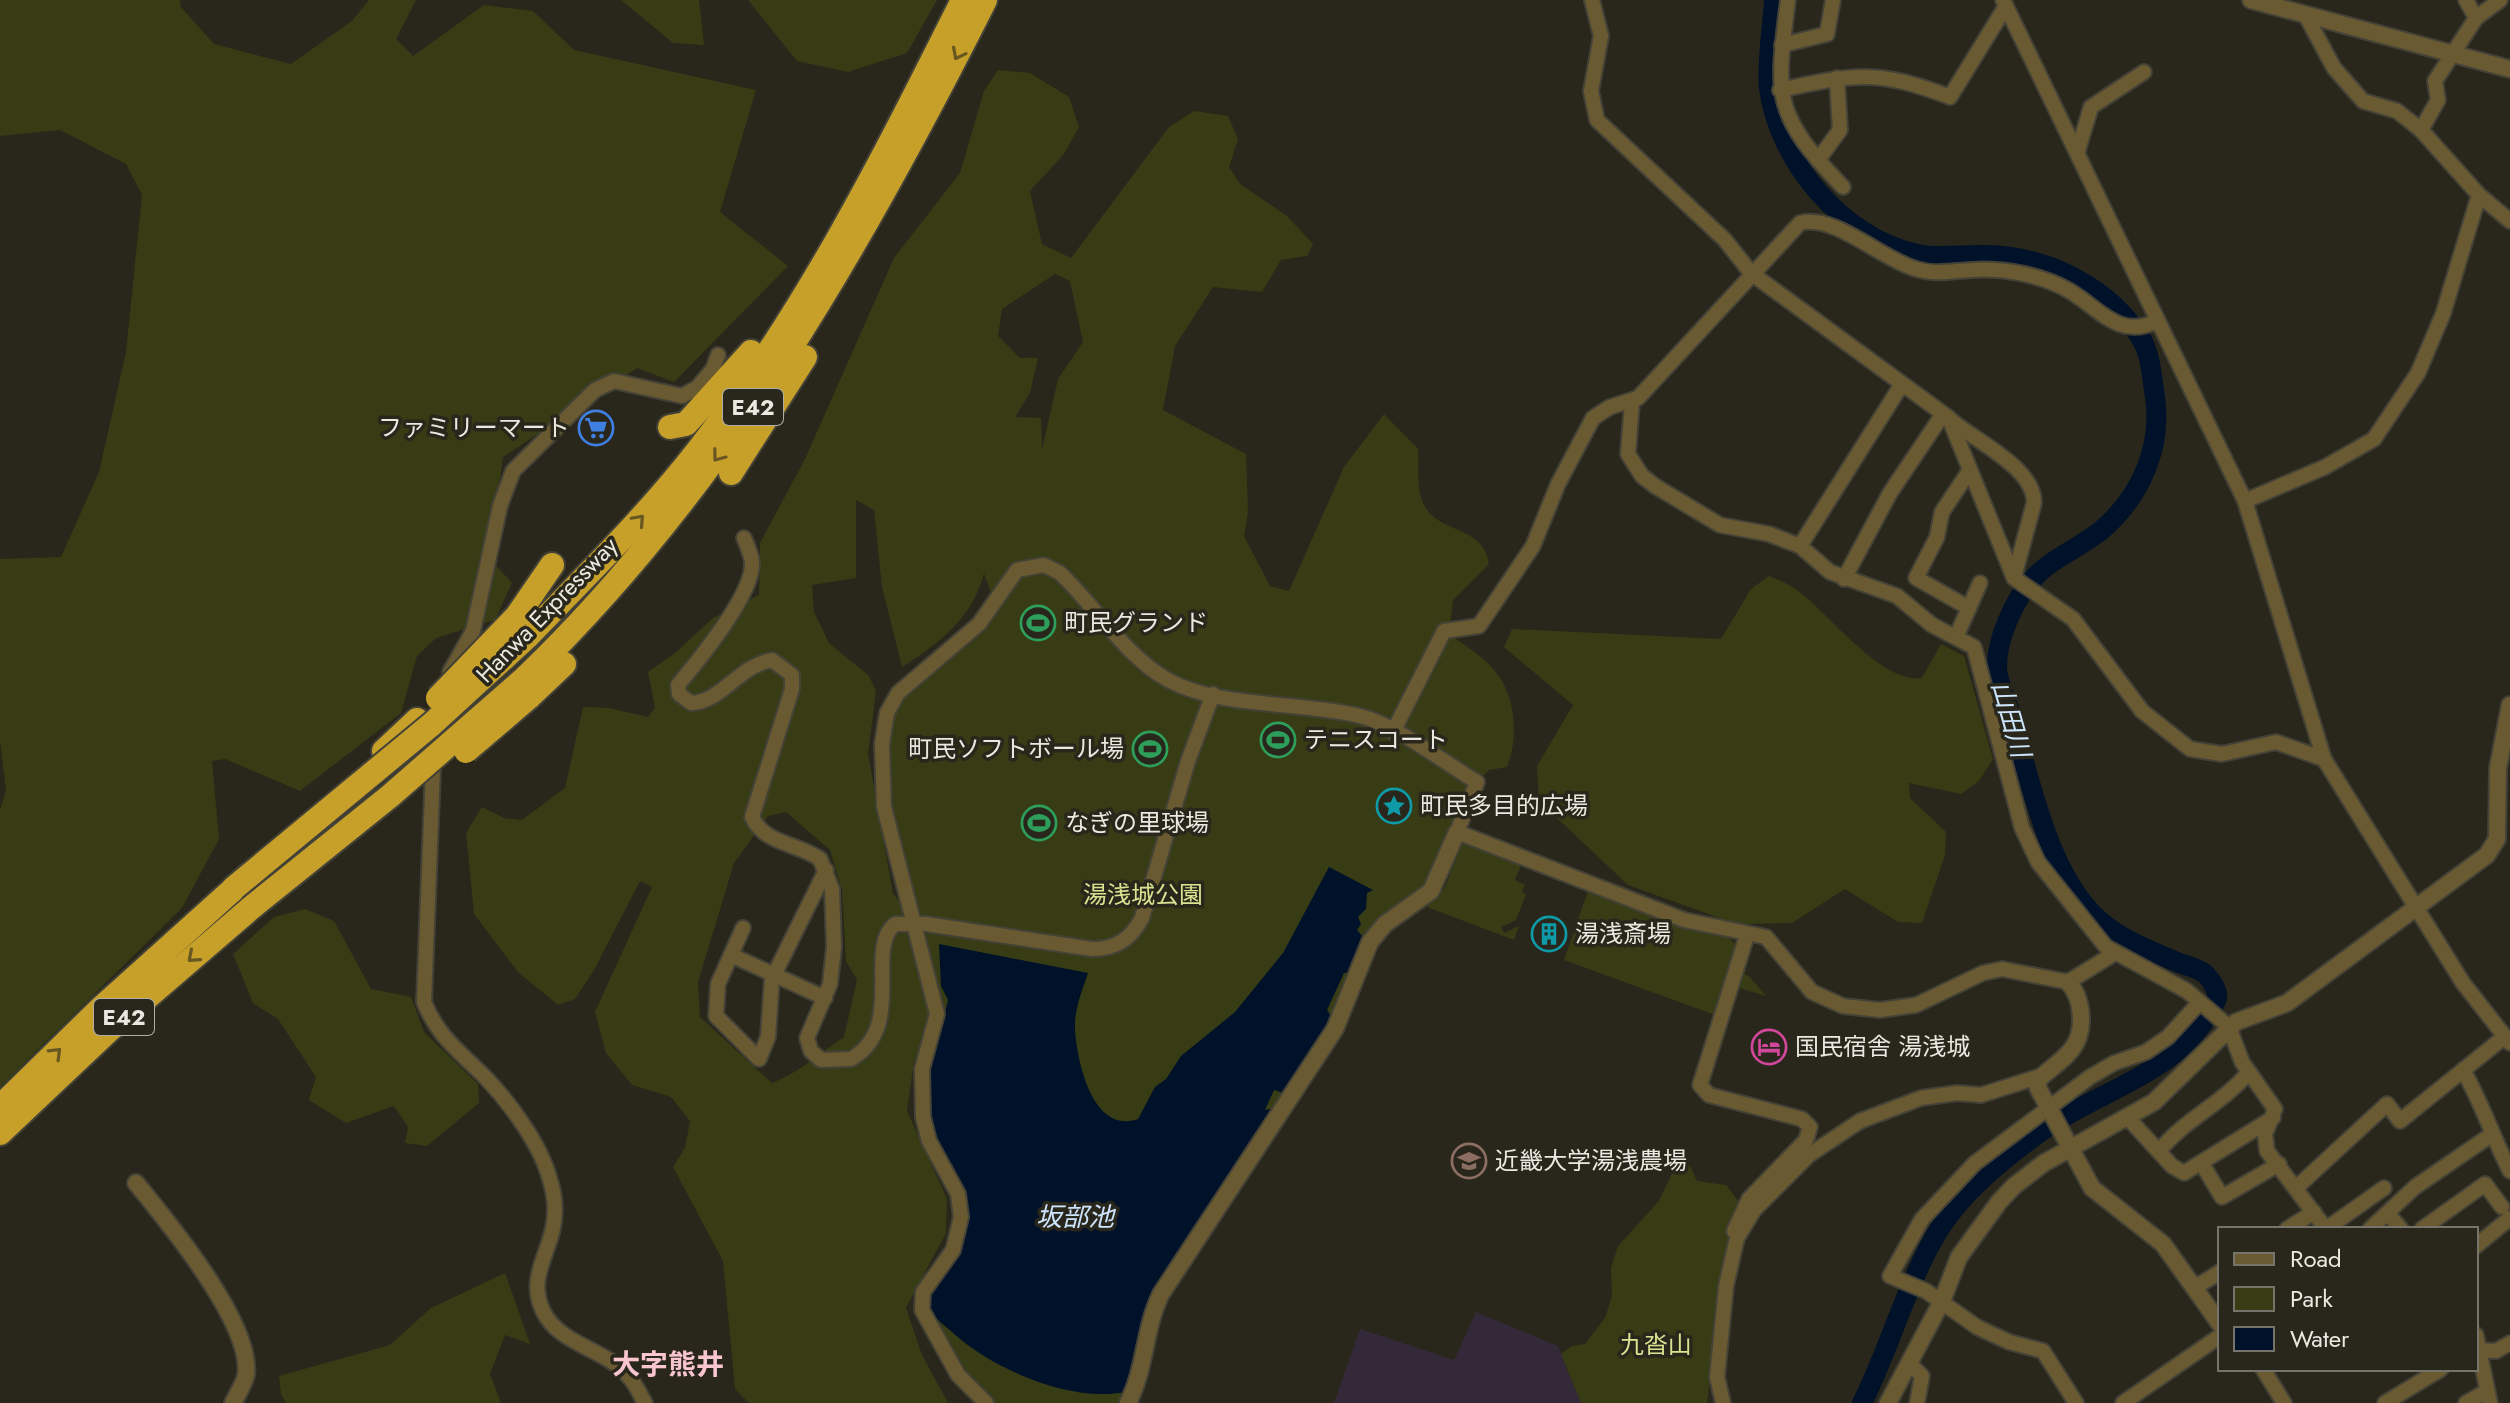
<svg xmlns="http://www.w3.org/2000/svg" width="2510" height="1403" font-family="Jost,'Noto Sans JP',sans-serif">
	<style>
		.commercial { fill: #342938 }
		.green { fill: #373c14; fill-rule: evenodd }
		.water { fill: #00112a }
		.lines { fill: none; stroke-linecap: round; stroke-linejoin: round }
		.river { stroke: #00112a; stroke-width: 20 }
		.minor-casing { stroke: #444237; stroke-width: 18 }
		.tertiary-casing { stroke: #444237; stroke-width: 20 }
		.motorway-casing { stroke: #444237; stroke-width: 28 }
		.minor { stroke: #695a32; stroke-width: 14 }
		.tertiary { stroke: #695a32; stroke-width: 16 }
		.motorway { stroke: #c7a02a; stroke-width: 24 }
		.motorway-bridge-casing { stroke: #444237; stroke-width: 28; stroke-linecap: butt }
		.motorway-bridge { stroke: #c7a02a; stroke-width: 24 }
		.oneway { stroke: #685721 }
		.labels { text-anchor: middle; stroke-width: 7; stroke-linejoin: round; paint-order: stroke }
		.shield { fill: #29271b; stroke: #b0aea5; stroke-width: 2 }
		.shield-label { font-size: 22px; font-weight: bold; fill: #eae8e0 }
		.poi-label { font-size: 24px; fill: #eae8e0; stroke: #29271b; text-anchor: start }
		.street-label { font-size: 24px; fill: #eae8e0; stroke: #29271b }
		.park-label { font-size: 24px; fill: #d8e391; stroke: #29271b }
		.water-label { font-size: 26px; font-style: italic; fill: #cde4fd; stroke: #29271b }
		.quarter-label { font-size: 28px; font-weight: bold; fill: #f9c6cf; stroke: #29271b }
	</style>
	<rect width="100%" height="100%" fill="#29271b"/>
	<path class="commercial" d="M1476,1312L1558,1346L1581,1403H1334L1360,1329L1454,1360Z"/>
	<g class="green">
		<path d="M0,0H180V6L214,44L291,64L352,21L369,0H416L396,39L413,56L484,5L533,11L574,50L756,90L720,212L788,266L674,382L637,368L503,457L489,558L512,583L495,620L436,638L417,656L401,713L300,791L225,759L212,761L219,839L182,908L0,1087V810L6,790L0,740V559L61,557L99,472L126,352L142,195L126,164L60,130L0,136Z"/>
		<path d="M621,0H699L704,45L673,43Z"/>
		<path d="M748,0H937L907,53L848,72L797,61Z"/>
		<path d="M998,70L1030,73L1069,97L1079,127L1064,154L1030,191L1042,244L1071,258L1169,127L1194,111L1228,116L1238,139L1229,167L1240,184L1287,216L1313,244L1307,256L1281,260L1262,292L1213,287L1175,346L1163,410L1246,454L1248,512L1244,536L1270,586L1289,591L1344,467L1384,414L1418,449C1419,463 1417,479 1420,493C1428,537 1484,521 1489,564L1453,600L1449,634C1464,645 1482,655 1494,670C1516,694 1519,738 1507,767L1489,770L1477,782L1436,883L1395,916L1161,1294L1128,1403H986L932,1332L934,1273L961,1217L935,1153L936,1011L914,1061L907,1111L947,1199L946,1233L906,1308L922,1355L948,1403H749L735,1389L723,1261L673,1167L685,1148L690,1121L671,1097L632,1085L606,1053L595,1012L652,887L640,881L594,970L575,999L558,1005L518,972L474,914L466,833L482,807L504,818L522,820L565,788L583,707L609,708L648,717L655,708L648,672L675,653L713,618L759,595L760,543L805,459L894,258L960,173L984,91ZM1055,274L1070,281L1083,342L1058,379L1042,450L1041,418L1015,417L1030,393L1038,358H1020L998,336L1002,309ZM856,500L874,510L882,587L902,667C938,645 974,616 984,573C986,582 994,593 991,603C981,631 914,683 890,705L884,807L910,913L893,894L868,754L876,691L869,676L829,643L814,612L812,585L856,578ZM786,812L830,850L842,890L846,961L857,980L844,1037C820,1053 799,1073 772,1083L700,1017L698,982L734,863L768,816Z"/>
		<path d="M1769,576C1779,580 1789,584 1797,590C1829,613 1881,684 1922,678L1941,644L1964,656L1993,759L1979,781L1961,794L1909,783L1910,798L1946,832L1945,855L1922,923L1898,922L1845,889L1792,923L1736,924L1628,885L1539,801L1537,766L1573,705L1504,647L1512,629L1721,639L1751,589Z"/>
		<path d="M1462,843L1521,865L1515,880L1525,885L1522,892L1526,894L1516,920L1501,927L1504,933L1519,926L1514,940L1427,907L1445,887Z"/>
		<path d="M1588,891L1687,928L1728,937L1739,948L1715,1015L1564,960Z"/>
		<path d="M305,909L334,921L371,989L411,997L424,1032L478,1084L479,1103L427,1146L405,1143L408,1127L394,1106L346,1123L309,1100L316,1077L278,1019L253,1003L233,954L274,917Z"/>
		<path d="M1740,973L1749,976L1766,996L1736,987Z"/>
		<path d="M1681,1165L1690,1166L1697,1181L1726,1185L1740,1203L1729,1235L1707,1403H1581L1561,1354L1572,1346L1585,1344L1605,1318L1612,1296L1611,1268L1618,1246L1659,1201L1675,1167Z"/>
		<path d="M505,1273L530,1344L505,1335L490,1374L501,1403H286L281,1394L279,1376L390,1345L431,1308Z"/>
	</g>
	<path class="water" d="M1329,867L1373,890L1367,893L1366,909L1358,917L1361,924L1357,930L1363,937L1351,972L1344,973L1327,1010L1333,1019L1283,1093L1274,1090L1265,1110L1274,1108L1156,1286L1125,1392C1071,1403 992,1369 952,1332C942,1323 932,1317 928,1305C935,1273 965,1258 968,1223C971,1182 936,1153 929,1114C922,1074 940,1038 948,1000L941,986L939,944L1088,973C1082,991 1074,1010 1075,1029C1077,1062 1093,1135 1138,1119L1155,1087L1166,1079L1181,1056L1235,1012L1283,953Z"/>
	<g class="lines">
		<path class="river" d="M1774,0C1773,22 1766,68 1769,88C1778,161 1844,239 1917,254C1940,259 1962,254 1986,255C2047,256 2110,287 2142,340C2151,356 2152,379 2155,397C2162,446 2142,494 2104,528C2083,547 2052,557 2033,579C2014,600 1996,640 1997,669C1998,684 2007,701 2011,715C2030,779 2048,875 2099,920C2120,939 2151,951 2177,962C2184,965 2197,968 2204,973C2209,977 2219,991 2217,998C2217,1000 2209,1014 2208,1015C2172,1076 2095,1092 2042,1131C2011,1153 1978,1179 1954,1209C1914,1256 1892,1345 1862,1403"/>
		<g class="minor-casing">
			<g id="minor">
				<path d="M1592,0L1601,36L1591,91L1597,120L1725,240L1751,273L1949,418L2014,578L2073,619L2142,711L2190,749L2222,754L2276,742L2324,759"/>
				<path d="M1788,0C1776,97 1772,113 1843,187"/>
				<path d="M2003,0L2245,501L2324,759L2463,983L2510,1043"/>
				<path d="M2466,0L2476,18"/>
				<path d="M2305,14L2334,68L2363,101L2397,111L2421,130L2479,195L2510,221"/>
				<path d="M1782,45L1827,34L1833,0"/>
				<path d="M1780,90C1854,74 1877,69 1950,97L2006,6"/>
				<path d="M2421,130L2438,100L2435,81L2476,18L2500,0"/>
				<path d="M2078,150L2091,107L2144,72"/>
				<path d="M1818,160L1840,130L1837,78"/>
				<path d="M1632,402L1628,454L1642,476L1655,486L1720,525L1769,534L1800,546L1830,572L1897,596L1932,625L1974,647L2022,828L2038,862L2106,947L2187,991L2229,1027L2242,1062L2275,1109L2265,1134L2267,1151L2326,1229"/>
				<path d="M1951,420C1975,441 2035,468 2034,503L2014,577"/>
				<path d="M2245,501L2325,467L2374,439L2418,373L2443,314L2479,195"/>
				<path d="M744,538C747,545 751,554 752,562C754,594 698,661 678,685L679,694L691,703C722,702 738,666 772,660L792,675V689L752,817C764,844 797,843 820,859L832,889L834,947L830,984L807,1038L811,1051L821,1060L851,1059C907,1027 864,949 895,924H926L1092,949C1116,949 1131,939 1142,918L1188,761L1213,694"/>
				<path d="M1800,546L1902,384"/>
				<path d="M1844,579L1890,493L1943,414"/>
				<path d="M1969,608L1916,578L1937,537L1942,512L1970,470"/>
				<path d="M1956,637L1980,583"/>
				<path d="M450,672L473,631L500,506L513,471L595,390L614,381L682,396L697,388L713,369L718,355"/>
				<path d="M440,719L433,768L424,1002C438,1037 460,1052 485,1077C510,1103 541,1145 550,1180C555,1195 556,1213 553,1228C547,1257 528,1280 543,1311C560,1346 606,1348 629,1377C636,1384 640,1395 645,1403"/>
				<path d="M1393,732L1444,631L1479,626L1533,546L1558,484L1593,418L1610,407L1638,398L1800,223C1835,214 1881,259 1916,269C1935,275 1952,271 1971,270C2002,268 2038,274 2066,289C2097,305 2117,341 2157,321"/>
				<path d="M743,928L718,984L716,1016L759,1059L768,1037L772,979L826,870"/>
				<path d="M731,955L825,998"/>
				<path d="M2463,1070C2482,1103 2493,1138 2510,1171"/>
				<path d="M2129,1119L2172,1166L2184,1173L2273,1118"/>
				<path d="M2159,1151C2186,1118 2222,1104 2249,1072"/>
				<path d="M2202,1164L2222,1197L2279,1164"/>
				<path d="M2297,1187L2387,1104L2400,1121L2503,1038"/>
				<path d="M2388,1214L2401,1229"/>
				<path d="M2287,1229L2314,1212"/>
				<path d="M2326,1229L2384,1188"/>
				<path d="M2370,1229L2415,1187L2491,1135"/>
				<path d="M2422,1229L2485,1184L2502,1207"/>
				<path d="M1734,1231L1749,1199L1806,1140L1810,1127L1802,1119L1709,1095L1700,1085L1747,935"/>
				<path d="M2476,1246L2510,1218"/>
				<path d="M2194,1288L2220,1272"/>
				<path d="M2476,1335L2490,1403"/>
				<path d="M2476,1350L2496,1351L2510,1343"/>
				<path d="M1910,1364L1922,1376L1917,1403"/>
				<path d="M2263,1369L2284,1403"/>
				<path d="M986,1403L958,1375L922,1310L923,1292L953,1250L961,1217L958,1194L929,1141L923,1117L922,1069L937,1014L884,807L882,744L887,713L898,693L979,624L1017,570L1044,565L1060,573C1095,606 1125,656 1168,680C1221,709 1301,701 1360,716C1394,724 1445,763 1477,782L1457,832L1684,920L1766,937L1812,992L1843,1006L1880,1010L1916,1005L1983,973L2002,969L2068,982L2115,953"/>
				<path d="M1723,1403L1717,1377L1726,1286L1737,1238L1754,1210L1809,1155L1860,1121L1921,1098L1957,1093L1981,1095L2041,1076"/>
				<path d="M2076,1403L2043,1351L2009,1342L1977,1327L1926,1291L1890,1276L1922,1219L1975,1163L2090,1077L2114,1063L2146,1052L2168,1037L2199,1003"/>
				<path d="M2123,1403L2220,1336"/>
				<path d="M2385,1403L2441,1369"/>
				<path d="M2466,1403L2487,1391"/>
			</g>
		</g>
		<g class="tertiary-casing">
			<g id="tertiary">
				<path d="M2251,0L2510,69"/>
				<path d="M2068,982C2083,998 2086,1031 2072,1049C2063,1061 2049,1069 2038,1080V1088L2092,1188L2163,1244L2220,1324"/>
				<path d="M136,1183C167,1221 253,1324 246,1375C244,1384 237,1395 233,1403"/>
				<path d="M1128,1403C1146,1368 1144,1329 1161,1294L1335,1029L1370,942L1385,924L1431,891L1457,832"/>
				<path d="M1888,1403L1942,1301L1959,1257L1999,1202L2014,1186L2044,1163L2154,1102L2236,1022L2287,1003L2487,855L2497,839L2498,768L2510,705"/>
			</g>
		</g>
		<g class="motorway-casing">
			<g id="motorway">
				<path d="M670,427L686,424L751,352"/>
				<path d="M731,473L805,357"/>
				<path d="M517,616L552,565"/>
				<path d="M527,637C586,576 647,516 699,449C807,312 885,155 963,0"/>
				<path d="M525,678C725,485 861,246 985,0"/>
				<path d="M528,698L564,664"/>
				<path d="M384,751L417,720"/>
				<path d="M0,1107L99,1010L248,876"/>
				<path d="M0,1133L108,1031L252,907"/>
			</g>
		</g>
		<use href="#minor" class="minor"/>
		<use href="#tertiary" class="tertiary"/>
		<use href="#motorway" class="motorway"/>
		<g class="motorway-bridge-casing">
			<g id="motorway-bridge">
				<path d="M438,698L517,616"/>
				<path d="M466,751L528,698"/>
				<path d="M234,888L432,724L527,637"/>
				<path d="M252,907L390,796L525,678"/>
			</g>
		</g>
		<use href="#motorway-bridge" class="motorway-bridge"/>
	</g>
	<defs><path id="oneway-chevron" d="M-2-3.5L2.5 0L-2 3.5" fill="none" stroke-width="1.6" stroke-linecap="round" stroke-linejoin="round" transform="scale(2)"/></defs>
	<g class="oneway">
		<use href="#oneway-chevron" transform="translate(958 54) rotate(117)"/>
		<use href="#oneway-chevron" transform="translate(718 456) rotate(127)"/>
		<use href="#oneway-chevron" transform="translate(639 520) rotate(-48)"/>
		<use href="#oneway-chevron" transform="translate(193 957) rotate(139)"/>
		<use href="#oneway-chevron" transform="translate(56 1053) rotate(-45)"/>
	</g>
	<defs>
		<g id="supermarket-ring" transform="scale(1.8)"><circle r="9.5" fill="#29271b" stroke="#3f7fe0" stroke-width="1.5"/><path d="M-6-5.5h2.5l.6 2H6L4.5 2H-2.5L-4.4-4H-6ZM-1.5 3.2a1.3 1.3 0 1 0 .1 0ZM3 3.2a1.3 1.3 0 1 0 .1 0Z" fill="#3f7fe0"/></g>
		<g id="stadium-ring" transform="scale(1.8)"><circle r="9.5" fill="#29271b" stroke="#2e9e5b" stroke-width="1.5"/><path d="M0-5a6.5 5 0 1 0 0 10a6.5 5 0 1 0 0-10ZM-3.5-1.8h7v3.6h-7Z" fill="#2e9e5b"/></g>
		<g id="sight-ring" transform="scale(1.8)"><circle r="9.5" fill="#29271b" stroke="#0f9aa8" stroke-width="1.5"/><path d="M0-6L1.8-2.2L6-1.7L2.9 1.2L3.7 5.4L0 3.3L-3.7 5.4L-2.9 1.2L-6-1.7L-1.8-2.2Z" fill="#0f9aa8"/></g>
		<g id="building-ring" transform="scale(1.8)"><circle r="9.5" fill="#29271b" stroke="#0f9aa8" stroke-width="1.5"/><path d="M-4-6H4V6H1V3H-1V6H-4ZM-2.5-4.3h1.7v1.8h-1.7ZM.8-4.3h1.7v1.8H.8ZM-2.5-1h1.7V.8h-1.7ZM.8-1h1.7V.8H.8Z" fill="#0f9aa8"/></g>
		<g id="hotel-ring" transform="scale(1.8)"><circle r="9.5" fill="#29271b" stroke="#d1479c" stroke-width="1.5"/><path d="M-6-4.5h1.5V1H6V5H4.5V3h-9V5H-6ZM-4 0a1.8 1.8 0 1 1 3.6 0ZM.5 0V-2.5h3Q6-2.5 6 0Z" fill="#d1479c"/></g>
		<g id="university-ring" transform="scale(1.8)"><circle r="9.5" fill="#29271b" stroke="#8d6e63" stroke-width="1.5"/><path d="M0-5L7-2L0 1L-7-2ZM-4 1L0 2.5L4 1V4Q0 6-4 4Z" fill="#8d6e63"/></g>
	</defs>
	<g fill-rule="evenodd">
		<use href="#supermarket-ring" x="596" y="428"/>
		<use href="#stadium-ring" x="1038" y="623"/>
		<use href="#stadium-ring" x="1278" y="740"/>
		<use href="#stadium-ring" x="1150" y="749"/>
		<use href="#sight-ring" x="1394" y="806"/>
		<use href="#stadium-ring" x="1039" y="823"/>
		<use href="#building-ring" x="1549" y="934"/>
		<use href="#hotel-ring" x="1769" y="1047"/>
		<use href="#university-ring" x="1469" y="1161"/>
	</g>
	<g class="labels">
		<g class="shield">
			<rect x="723" y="389" width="60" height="36" rx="6"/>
			<rect x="94" y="999" width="60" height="36" rx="6"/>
		</g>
		<g class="shield-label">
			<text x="753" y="415">E42</text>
			<text x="124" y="1025">E42</text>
		</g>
		<g class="poi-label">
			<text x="570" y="436" text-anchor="end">ファミリーマート</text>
			<text x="1064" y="631">町民グランド</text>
			<text x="1304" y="748">テニスコート</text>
			<text x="1124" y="757" text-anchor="end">町民ソフトボール場</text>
			<text x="1420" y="814">町民多目的広場</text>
			<text x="1065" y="831">なぎの里球場</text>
			<text x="1575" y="942">湯浅斎場</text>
			<text x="1795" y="1055">国民宿舎 湯浅城</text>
			<text x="1495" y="1169">近畿大学湯浅農場</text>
		</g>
		<g class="street-label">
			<text transform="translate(547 610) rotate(-46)" y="8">Hanwa Expressway</text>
		</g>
		<g class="park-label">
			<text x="1143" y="903">湯浅城公園</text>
			<text x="1656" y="1353">九沓山</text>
		</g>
		<g class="water-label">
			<text transform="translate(2011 719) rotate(74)" y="9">山田川</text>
			<text x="1075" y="1226">坂部池</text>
		</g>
		<g class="quarter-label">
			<text x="668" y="1374">大字熊井</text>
		</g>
	</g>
	<rect x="2218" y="1227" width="260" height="144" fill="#29271b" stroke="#76746a" stroke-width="2"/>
	<rect x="2234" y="1253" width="40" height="12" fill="#695a32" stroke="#76746a" stroke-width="2"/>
	<text x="2290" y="1267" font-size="24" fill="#eae8e0">Road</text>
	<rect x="2234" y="1287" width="40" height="24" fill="#373c14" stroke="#76746a" stroke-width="2"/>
	<text x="2290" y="1307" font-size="24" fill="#eae8e0">Park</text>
	<rect x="2234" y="1327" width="40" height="24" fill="#00112a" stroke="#76746a" stroke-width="2"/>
	<text x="2290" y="1347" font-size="24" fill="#eae8e0">Water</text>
</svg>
